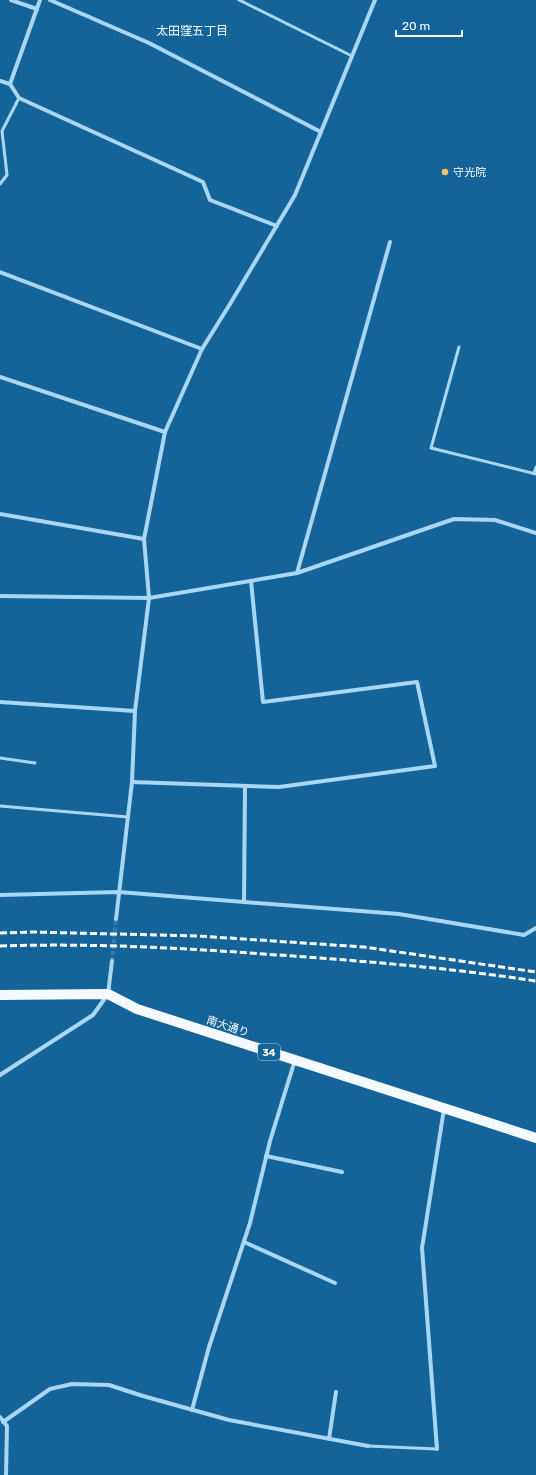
<svg xmlns="http://www.w3.org/2000/svg" width="536" height="1475" font-family="Rubik,'Noto Sans JP',sans-serif">
	<style>
		.lines { fill: none; stroke-linecap: round; stroke-linejoin: round }
		.street-tunnel { stroke: #377ba9; stroke-width: 4; stroke-dasharray: 4 2; stroke-linecap: butt }
		.lane { stroke: #a9d6f3; stroke-width: 3 }
		.street { stroke: #a9d6f3; stroke-width: 4 }
		.primary { stroke: #f5faff; stroke-width: 10 }
		.rail { stroke: #fff; stroke-width: 3; stroke-dasharray: 7 3; stroke-linecap: butt }
		.poi-dot { fill: #ffbd6b; stroke: #14649a; stroke-width: 1.5 }
		.labels { text-anchor: middle; stroke-width: 3; stroke-linejoin: round; paint-order: stroke }
		.shield { fill: #14649a; stroke: #b8d0e1; stroke-width: 1 }
		.shield-label { font-size: 10px; font-weight: bold; fill: #fff }
		.poi-label { font-size: 11px; fill: #fff; stroke: #14649a; text-anchor: start }
		.street-label { font-size: 11px; fill: #fff; stroke: #14649a }
		.neighbourhood-label { font-size: 12px; fill: #fff; stroke: #14649a }
	</style>
	<rect width="100%" height="100%" fill="#14649a"/>
	<g class="lines">
		<path class="street-tunnel" d="M112,961L116,919"/>
		<g class="lane">
			<path d="M239,0L352,56"/>
			<path d="M0,184L7,175L2,131L19,98"/>
			<path d="M459,347L431,448L536,474"/>
			<path d="M534,473L536,467"/>
			<path d="M0,758L35,763"/>
			<path d="M0,806L128,817"/>
			<path d="M368,1446L437,1449"/>
		</g>
		<g class="street">
			<path d="M11,0L37,9"/>
			<path d="M40,0L10,84L19,98L203,182L210,200L277,226"/>
			<path d="M50,0L149,43L321,132"/>
			<path d="M0,81L10,84"/>
			<path d="M0,272L202,349"/>
			<path d="M0,377L165,432"/>
			<path d="M0,514L144,539"/>
			<path d="M297,573L390,242"/>
			<path d="M0,596L149,598L297,573L454,519L495,520L536,533"/>
			<path d="M0,702L135,711"/>
			<path d="M132,782L279,787L435,766L417,682L263,702L251,581"/>
			<path d="M0,895L119,892L244,902L399,914L524,935L536,928"/>
			<path d="M244,902L245,786"/>
			<path d="M116,919L132,782L135,711L149,598L144,539L165,432L202,349L230,304L295,195L375,0"/>
			<path d="M0,1075L93,1015L108,994L112,961"/>
			<path d="M266,1156L342,1172"/>
			<path d="M244,1242L335,1283"/>
			<path d="M192,1410L209,1347L250,1223L270,1141L295,1060"/>
			<path d="M0,1417L7,1426L6,1475"/>
			<path d="M3,1422L50,1389L72,1384L109,1385L143,1396L229,1420L368,1446"/>
			<path d="M329,1439L336,1392"/>
			<path d="M437,1449L422,1248L444,1109"/>
		</g>
		<path class="primary" d="M0,995L108,994L137,1009L536,1138"/>
		<g class="rail">
			<path d="M0,933L32,932L198,936L364,947L536,972"/>
			<path d="M0,946C92,943 185,948 278,955C363,961 451,968 536,981"/>
		</g>
	</g>
	<circle class="poi-dot" cx="445" cy="172" r="4"/>
	<g class="labels">
		<rect class="shield" x="258" y="1044" width="22" height="16" rx="3"/>
		<g class="shield-label">
			<text x="269" y="1056">34</text>
		</g>
		<g class="poi-label">
			<text x="453" y="176">守光院</text>
		</g>
		<g class="street-label">
			<text transform="translate(228 1026) rotate(18)" y="4">南大通り</text>
		</g>
		<g class="neighbourhood-label">
			<text x="192" y="35">太田窪五丁目</text>
		</g>
	</g>
	<path d="M396 30v6h66v-6" fill="none" stroke="#ffffff" stroke-width="2"/>
	<text x="402" y="30" font-size="12" fill="#ffffff" stroke="#14649a" stroke-width="3" paint-order="stroke">20 m</text>
</svg>
